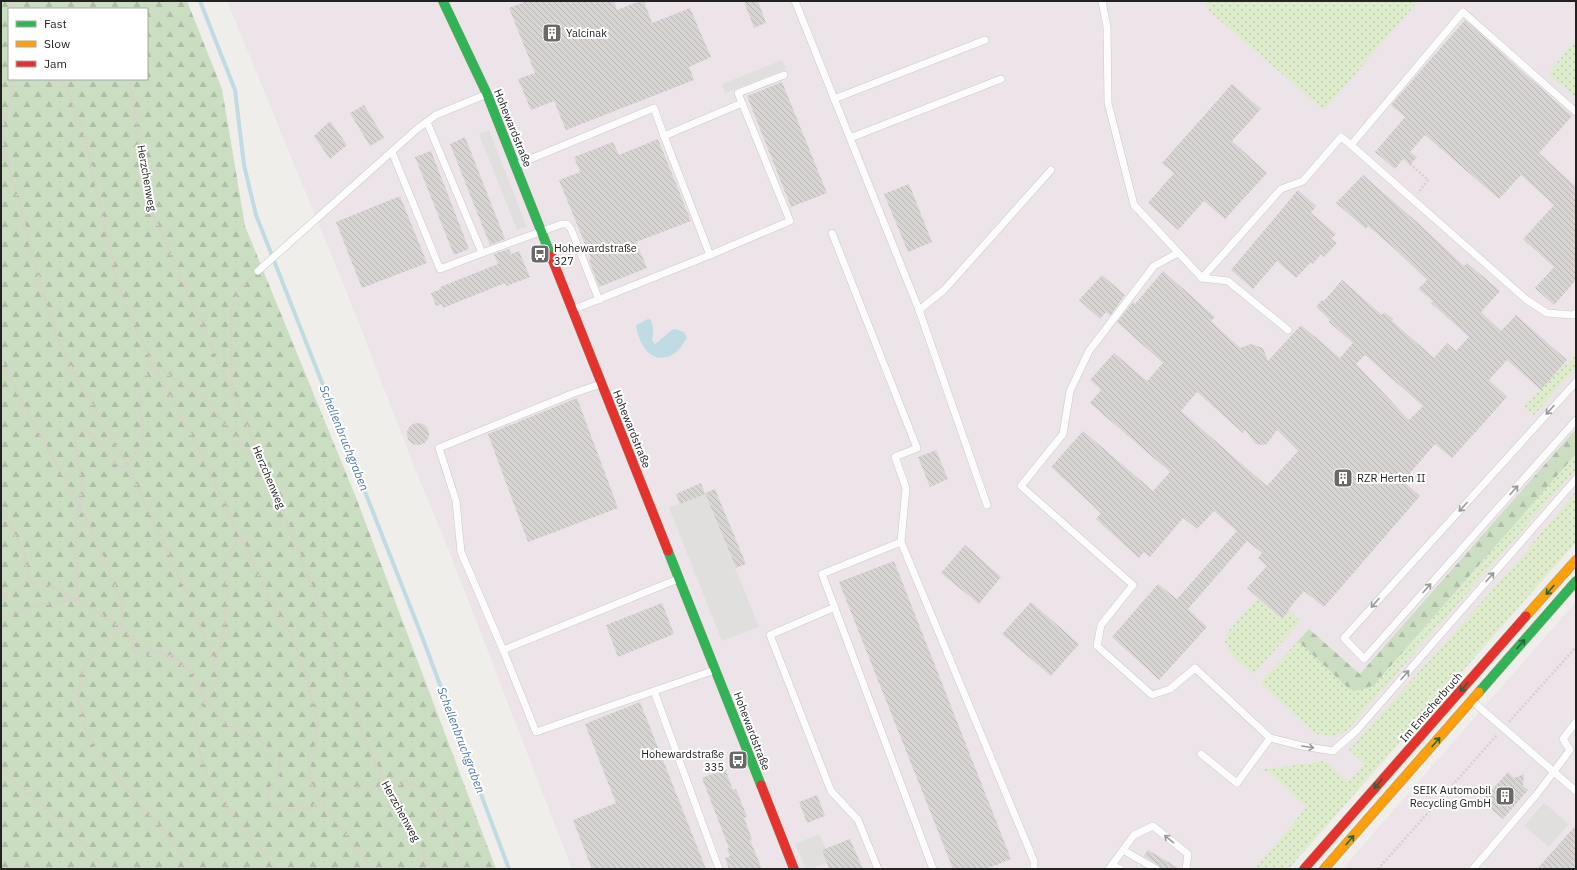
<svg xmlns="http://www.w3.org/2000/svg" width="1577" height="870" font-family="'IBM Plex Sans',sans-serif">
	<style>
		.industrial { fill: #ede4e9 }
		.grass { fill: url(#grass-dots) }
		.forest { fill: url(#forest-firs); fill-rule: evenodd }
		.parking { fill: #e0dfde }
		.water { fill: #bfdbe3 }
		.lines { fill: none; stroke-linecap: round; stroke-linejoin: round }
		.stream { stroke: #bfdbe3; stroke-width: 4 }
		.building { fill: url(#building-back-hatch); fill-rule: evenodd }
		.lane-casing { stroke: #c9c8c7; stroke-width: 8 }
		.fast-casing { stroke: #999a82; stroke-width: 10 }
		.slow-casing { stroke: #999a82; stroke-width: 10 }
		.jam-casing { stroke: #999a82; stroke-width: 10 }
		.path { stroke: #dccecd; stroke-width: 2.5; stroke-dasharray: 2 2; stroke-linecap: butt }
		.lane { stroke: #fdfcfc; stroke-width: 7 }
		.fast { stroke: #30b455; stroke-width: 9 }
		.slow { stroke: #ff9f0a; stroke-width: 9 }
		.jam { stroke: #e5322d; stroke-width: 9 }
		.oneway { stroke: #9a9a9a }
		.oneway2 { stroke: #286439 }
		.labels { text-anchor: middle; stroke-width: 4; stroke-linejoin: round; paint-order: stroke }
		.poi-label { font-size: 11px; fill: #222; stroke: #fff; text-anchor: start }
		.street-label { font-size: 11px; fill: #222; stroke: #fff }
		.water-label { font-size: 12px; font-style: italic; fill: #4a7aab; stroke: #fff }
	</style>
	<defs>
		<pattern id="grass-dots" width="8" height="8" patternUnits="userSpaceOnUse"><rect width="8" height="8" fill="#ddeccb"/><path d="M2 2h.1M6 6h.1" fill="none" stroke="#bdcaae" stroke-width="1.8" stroke-linecap="round"/></pattern>
		<pattern id="forest-firs" width="22" height="20" patternUnits="userSpaceOnUse"><rect width="22" height="20" fill="#cbdec1"/><path d="M5 1l3.5 6h-7zM16 11l3.5 6h-7z" fill="#aebea6"/></pattern>
		<pattern id="building-back-hatch" width="6" height="6" patternUnits="userSpaceOnUse"><rect width="6" height="6" fill="#d7d4d2"/><path d="M-1 5l2 2M0 0l6 6M5-1l2 2" fill="none" stroke="#b8b6b4"/></pattern>
	</defs>
	<rect width="100%" height="100%" fill="#f0eeeb"/>
	<g class="industrial">
		<path d="M227,1H1576V542L1289,869H572L446,543L417,474L349,298Z"/>
		<path d="M1576,602V869H1342Z"/>
	</g>
	<g class="grass">
		<path d="M1205,1H1418L1324,110L1208,10Z"/>
		<path d="M1576,40V98L1548,74Z"/>
		<path d="M1576,355V367L1534,415L1524,407L1566,363L1568,365Z"/>
		<path d="M1576,454V469L1347,730L1340,734L1330,736L1316,734L1260,683L1298,641L1349,689L1385,673Z"/>
		<path d="M1576,491V542L1288,869H1255L1307,807L1268,771L1261,772L1260,770L1325,761L1348,782L1365,764L1349,750L1514,566Z"/>
		<path d="M1258,598L1282,619L1290,611L1301,621L1253,674C1242,664 1217,648 1228,632Z"/>
	</g>
	<g class="forest">
		<path d="M1,1H187L222,89L245,226L357,500L496,869H1ZM9,9H147V79H9Z"/>
		<path d="M1576,429V454L1374,685C1365,689 1359,692 1349,689L1298,641L1309,629L1360,674Z"/>
	</g>
	<g class="parking">
		<path d="M782,60L786,69L725,93L722,84Z"/>
		<path d="M489,130L527,227L517,230L479,134Z"/>
		<path d="M705,493L759,627L722,641L669,508Z"/>
		<path d="M1544,803L1569,824L1549,847L1524,826Z"/>
		<path d="M819,834L826,849L822,850L827,862L811,869H806L795,844Z"/>
	</g>
	<path class="water" d="M648,319L651,320C653,327 654,332 652,340L655,344C660,341 671,329 674,329C676,329 681,331 684,332L687,338C683,343 680,350 675,353C652,368 639,345 636,325Z"/>
	<g class="lines">
		<path class="stream" d="M200,1L235,90L244,165L256,215L421,634L509,869"/>
	</g>
	<g class="building">
		<path d="M527,1H614L617,10L640,1H644L652,23L690,8L711,57L689,67L694,80L566,130L554,101L531,110L518,79L535,73L509,8Z"/>
		<path d="M744,1H758L766,23L754,28Z"/>
		<path d="M1465,20L1572,116L1539,153L1576,187V280L1554,305L1535,288L1554,267L1523,239L1554,205L1521,175L1499,199L1425,135L1410,152L1417,157L1410,165L1403,159L1395,169L1375,152L1405,117L1391,105Z"/>
		<path d="M782,82L827,193L791,207L747,96Z"/>
		<path d="M1232,84L1261,109L1232,141L1267,173L1225,219L1204,201L1178,230L1148,203L1174,173L1162,163Z"/>
		<path d="M364,105L384,138L370,146L350,113Z"/>
		<path d="M330,121L347,145L330,159L314,136Z"/>
		<path d="M465,137L505,239L490,245L450,144Z"/>
		<path d="M658,139L691,221L636,242L647,268L599,287L589,260L591,259L559,180L580,172L574,157L613,142L619,155Z"/>
		<path d="M431,151L469,249L454,255L415,157Z"/>
		<path d="M1363,175L1418,223L1464,266L1467,263L1500,291L1481,312L1501,331L1516,315L1567,360L1541,390L1507,360L1489,380L1507,397L1452,458L1435,444L1403,481L1420,496L1324,607L1304,591L1288,610L1289,611L1282,619L1247,588L1267,566L1258,558L1262,553L1247,541L1188,609L1207,627L1159,680L1112,637L1158,584L1177,599L1237,531L1214,511L1197,529L1183,518L1150,557L1144,552L1139,558L1096,519L1101,513L1051,467L1083,431L1153,491L1170,472L1090,403L1101,390L1090,380L1114,353L1147,381L1163,363L1117,322L1133,302L1135,304L1163,271L1215,317L1211,321L1240,348L1251,344L1263,348L1268,361L1301,325L1340,358L1353,343L1329,322L1330,320L1316,307L1322,300L1324,301L1342,280L1382,315L1384,312L1393,319L1392,321L1434,358L1447,343L1456,351L1469,337L1431,303L1433,301L1418,289L1427,280L1396,250L1368,226L1366,229L1336,203ZM1365,355L1423,406L1409,420L1356,364ZM1197,392L1243,433L1245,430L1256,444L1262,445L1267,444L1277,430L1298,451L1267,486L1181,411Z"/>
		<path d="M909,184L932,242L908,252L884,194Z"/>
		<path d="M1298,190L1316,206L1311,213L1336,234L1331,239L1337,243L1324,257L1321,254L1313,264L1311,262L1296,278L1277,261L1253,289L1231,270Z"/>
		<path d="M400,196L427,263L362,288L336,222Z"/>
		<path d="M509,249L511,254L519,251L530,277L507,286L505,283L443,308L442,304L436,306L431,293L441,289L440,287L498,264L494,254Z"/>
		<path d="M1102,275L1125,295L1110,316L1106,312L1100,319L1079,300Z"/>
		<path d="M577,398L618,508L528,542L488,434Z"/>
		<circle cx="418" cy="434" r="11"/>
		<path d="M936,450L948,479L930,487L918,457Z"/>
		<path d="M701,483L705,494L680,504L676,494Z"/>
		<path d="M715,489L746,564L736,568L705,493Z"/>
		<path d="M965,545L1001,577L979,604L941,573Z"/>
		<path d="M894,561L1011,859L986,869H953L839,582Z"/>
		<path d="M1031,602L1079,644L1051,676L1002,634Z"/>
		<path d="M662,603L674,634L618,657L606,625Z"/>
		<path d="M640,702L706,869H592L573,820L616,803L585,724Z"/>
		<path d="M725,769L733,790L736,789L747,817L744,818L752,839L750,840L762,869H729L725,858L730,856L727,849L729,848L702,778Z"/>
		<path d="M1508,772L1514,778L1524,774L1523,786L1528,790L1503,819L1482,801Z"/>
		<path d="M817,795L825,816L807,823L799,802Z"/>
		<path d="M1576,825V869H1537Z"/>
		<path d="M850,839L863,869H829L822,850Z"/>
		<path d="M1148,850L1180,869H1161L1159,865L1144,856Z"/>
	</g>
	<g class="lines">
		<g class="lane-casing">
			<g id="lane">
				<path d="M795,1L919,310L987,505"/>
				<path d="M1102,1L1107,27L1108,103L1134,205L1202,278L1281,189L1303,181L1341,137L1351,145L1463,12L1576,112"/>
				<path d="M834,99L985,40"/>
				<path d="M427,122L482,253L562,224H567L571,229L599,300"/>
				<path d="M664,136L710,255L790,221L742,103"/>
				<path d="M850,138L1001,79"/>
				<path d="M1351,145L1527,300L1547,313L1573,315L1576,313"/>
				<path d="M392,152L440,269L482,253"/>
				<path d="M516,165L654,108L664,136L742,103L738,93L784,75"/>
				<path d="M832,233L917,448L895,457L906,488L901,542L1034,861V869"/>
				<path d="M1178,253L1154,266L1089,351L1070,391L1063,434L1021,486L1133,585L1101,625L1097,646L1152,695L1170,689L1195,668L1270,738L1302,746L1333,751L1357,730L1576,479"/>
				<path d="M258,271L417,129L436,115L487,94"/>
				<path d="M1202,278L1228,281L1288,330"/>
				<path d="M572,310L710,255"/>
				<path d="M919,310L944,290L1051,170"/>
				<path d="M1576,382L1344,638L1364,659L1576,420"/>
				<path d="M901,542L822,574L933,869"/>
				<path d="M835,607L770,635L831,791L858,820L878,869"/>
				<path d="M503,650L461,552L456,501L439,448L574,393L601,384"/>
				<path d="M715,670L654,691L719,869"/>
				<path d="M654,691L536,732L503,650L678,579"/>
				<path d="M1472,701L1576,791"/>
				<path d="M1201,754L1237,783L1270,738"/>
				<path d="M1123,850L1156,869"/>
				<path d="M1112,865L1120,869"/>
				<path d="M1109,869L1134,835L1153,826L1188,854L1186,869"/>
				<path d="M1473,869L1537,794L1570,750L1563,739L1576,722"/>
			</g>
		</g>
		<g class="fast-casing">
			<g id="fast">
				<path d="M443,1L487,94L551,256"/>
				<path d="M668,551L761,785"/>
				<path d="M1479,692L1576,581"/>
			</g>
		</g>
		<g class="slow-casing">
			<g id="slow">
				<path d="M1526,616L1576,560"/>
				<path d="M1324,869L1479,692"/>
			</g>
		</g>
		<g class="jam-casing">
			<g id="jam">
				<path d="M551,256L668,551"/>
				<path d="M761,785L794,869"/>
				<path d="M1304,869L1526,616"/>
			</g>
		</g>
		<g class="path">
			<path d="M12,1V9"/>
			<path d="M16,1L21,9"/>
			<path d="M78,1L83,9"/>
			<path d="M61,79L79,119L86,141L119,289L146,351L193,438L277,613C299,642 307,676 314,711C315,718 319,728 317,735C315,751 306,766 311,782C319,805 336,821 350,839C358,849 365,859 372,869"/>
			<path d="M129,79L152,212L271,479L318,603L370,751L388,791L394,797L413,829L429,869"/>
			<path d="M1,133L13,91V79"/>
			<path d="M1,136L48,312L62,348L80,386L107,427L127,465L181,580L219,672V680L196,714L197,743L204,768L214,789L253,841L277,869"/>
			<path d="M1410,164L1428,180L1418,193"/>
			<path d="M1,360L22,403L80,506L91,530L122,602V621L120,627C107,640 90,654 83,671C75,693 80,718 90,738C97,752 107,764 116,775C141,807 170,836 194,869"/>
			<path d="M233,393L231,363V310L239,290L252,277"/>
			<path d="M1,506L24,554L29,580"/>
			<path d="M1,600L29,580L40,581L78,600L120,627L130,636L144,647L175,657L183,663L195,677L206,701L224,723L260,740L278,758L280,767L278,778L270,789L269,797L271,805L278,809L287,810L310,807L322,803L330,791L342,788L355,790L363,782L388,791L405,781L425,790L444,817L460,854L463,869"/>
			<path d="M1,617L37,605L78,600L76,522L80,506L82,486L78,462L74,433L75,428L80,427L93,436L120,468L127,465L144,441L139,388L153,364L204,398L268,476"/>
			<path d="M131,639L136,652L141,656C150,658 155,648 164,652"/>
			<path d="M168,656L193,674"/>
			<path d="M215,659L223,638L227,601L226,575L230,552L241,538"/>
			<path d="M1509,722L1576,647"/>
			<path d="M1,767L11,778L63,822L105,869"/>
			<path d="M1378,869L1497,735"/>
		</g>
		<use href="#lane" class="lane"/>
		<use href="#fast" class="fast"/>
		<use href="#slow" class="slow"/>
		<use href="#jam" class="jam"/>
	</g>
	<defs><path id="oneway-shaft" d="M-6 0H5M1.5-3L5.5 0L1.5 3" fill="none" stroke-width="1.6" stroke-linecap="round" stroke-linejoin="round"/></defs>
	<g class="oneway">
		<use href="#oneway-shaft" transform="translate(1550 410) rotate(132)"/>
		<use href="#oneway-shaft" transform="translate(1514 490) rotate(-48)"/>
		<use href="#oneway-shaft" transform="translate(1463 507) rotate(132)"/>
		<use href="#oneway-shaft" transform="translate(1490 577) rotate(-49)"/>
		<use href="#oneway-shaft" transform="translate(1427 588) rotate(-48)"/>
		<use href="#oneway-shaft" transform="translate(1375 603) rotate(132)"/>
		<use href="#oneway-shaft" transform="translate(1405 675) rotate(-49)"/>
		<use href="#oneway-shaft" transform="translate(1308 747) rotate(9)"/>
		<use href="#oneway-shaft" transform="translate(1169 839) rotate(-141)"/>
	</g>
	<g class="oneway2">
		<use href="#oneway-shaft" transform="translate(1550 590) rotate(131)"/>
		<use href="#oneway-shaft" transform="translate(1521 644) rotate(-49)"/>
		<use href="#oneway-shaft" transform="translate(1464 687) rotate(131)"/>
		<use href="#oneway-shaft" transform="translate(1436 742) rotate(-49)"/>
		<use href="#oneway-shaft" transform="translate(1378 784) rotate(131)"/>
		<use href="#oneway-shaft" transform="translate(1350 840) rotate(-49)"/>
	</g>
	<defs>
		<g id="building-square" transform="scale(1)"><rect x="-9" y="-9" width="18" height="18" rx="4" fill="#6a6968" stroke="#fff"/><path d="M-4-6H4V6H1V3H-1V6H-4ZM-2.5-4.3h1.7v1.8h-1.7ZM.8-4.3h1.7v1.8H.8ZM-2.5-1h1.7V.8h-1.7ZM.8-1h1.7V.8H.8Z" fill="#fff"/></g>
		<g id="bus-square" transform="scale(1)"><rect x="-9" y="-9" width="18" height="18" rx="4" fill="#6a6968" stroke="#fff"/><path d="M-5-6H5V4H4V6H2V4H-2V6H-4V4H-5ZM-3.5-4V0h7V-4ZM-3.5 1.2v1.5H-2V1.2ZM2 1.2v1.5H3.5V1.2Z" fill="#fff"/></g>
	</defs>
	<g fill-rule="evenodd">
		<use href="#building-square" x="552" y="33"/>
		<use href="#bus-square" x="540" y="254"/>
		<use href="#building-square" x="1343" y="478"/>
		<use href="#bus-square" x="738" y="760"/>
		<use href="#building-square" x="1505" y="796"/>
	</g>
	<g class="labels">
		<g class="poi-label">
			<text x="566" y="37">Yalcinak</text>
			<text x="554" y="252">Hohewardstraße<tspan x="554" dy="13">327</tspan></text>
			<text x="1357" y="482">RZR Herten II</text>
			<text x="724" y="758" text-anchor="end">Hohewardstraße<tspan x="724" dy="13">335</tspan></text>
			<text x="1491" y="794" text-anchor="end">SEIK Automobil<tspan x="1491" dy="13">Recycling GmbH</tspan></text>
		</g>
		<g class="street-label">
			<text transform="translate(513 128) rotate(68)" y="4">Hohewardstraße</text>
			<text transform="translate(147 178) rotate(80)" y="4">Herzchenweg</text>
			<text transform="translate(632 429) rotate(68)" y="4">Hohewardstraße</text>
			<text transform="translate(269 477) rotate(67)" y="4">Herzchenweg</text>
			<text transform="translate(1431 707) rotate(-49)" y="4">Im Emscherbruch</text>
			<text transform="translate(752 731) rotate(69)" y="4">Hohewardstraße</text>
			<text transform="translate(401 811) rotate(61)" y="4">Herzchenweg</text>
		</g>
		<g class="water-label">
			<text transform="translate(344 438) rotate(68)" y="4">Schellenbruchgraben</text>
			<text transform="translate(461 740) rotate(69)" y="4">Schellenbruchgraben</text>
		</g>
	</g>
	<rect width="1577" height="870" fill="none" stroke="#222222" stroke-width="4"/>
	<rect x="8" y="8" width="140" height="72" fill="#ffffff" stroke="#a7a7a7"/>
	<rect x="16" y="21" width="20" height="6" fill="#30b455" stroke="#a7a7a7"/>
	<text x="44" y="28" font-size="12" fill="#222222">Fast</text>
	<rect x="16" y="41" width="20" height="6" fill="#ff9f0a" stroke="#a7a7a7"/>
	<text x="44" y="48" font-size="12" fill="#222222">Slow</text>
	<rect x="16" y="61" width="20" height="6" fill="#e5322d" stroke="#a7a7a7"/>
	<text x="44" y="68" font-size="12" fill="#222222">Jam</text>
</svg>
